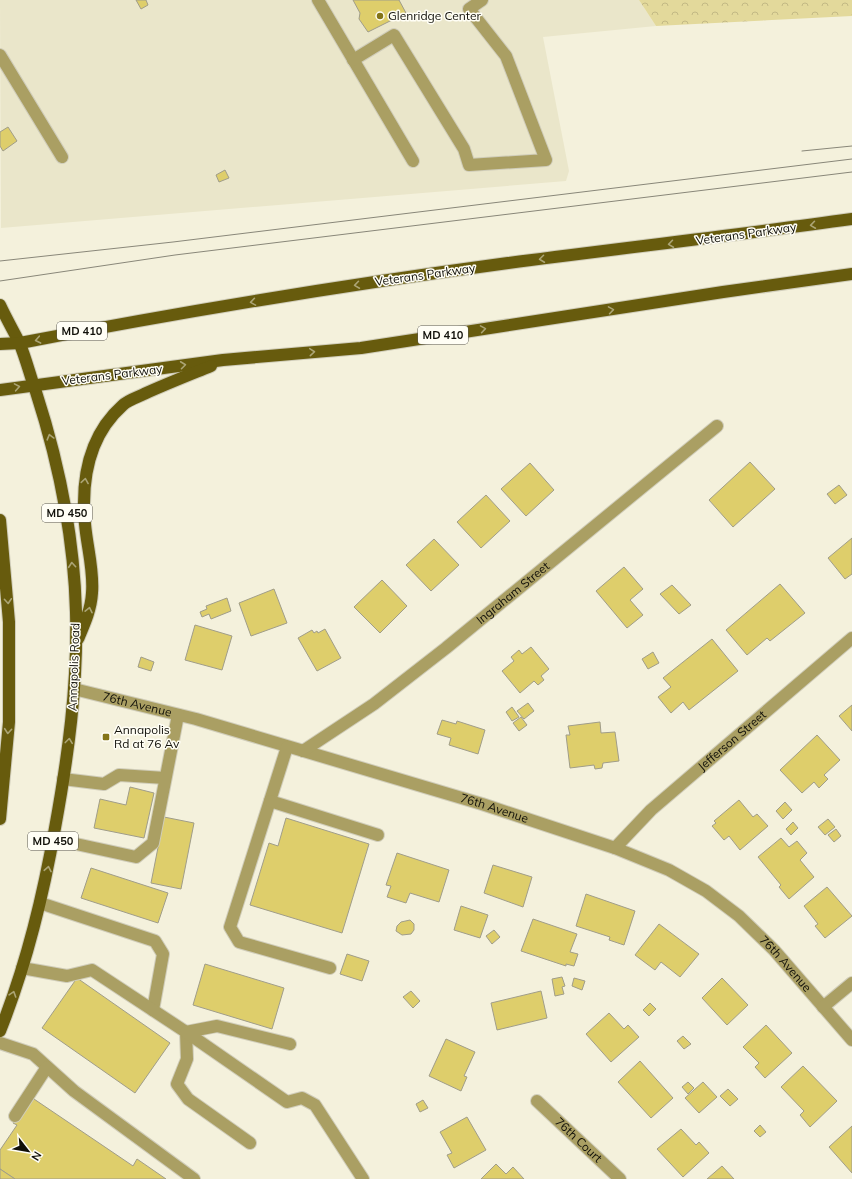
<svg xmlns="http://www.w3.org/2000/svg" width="852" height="1179" font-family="Mulish,sans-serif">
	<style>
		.built { fill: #eae6ca }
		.forest { fill: url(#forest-crowns) }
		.building { fill: #dece6b; stroke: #a09d89 }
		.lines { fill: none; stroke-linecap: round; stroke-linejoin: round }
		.minor-casing { stroke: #d0cdba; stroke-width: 14 }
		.major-casing { stroke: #d0cdba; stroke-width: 14 }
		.minor { stroke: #aa9f63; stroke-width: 12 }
		.major { stroke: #675b0d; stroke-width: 12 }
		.tram { stroke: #898779; stroke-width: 1 }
		.oneway { stroke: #aba475 }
		.poi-dot { fill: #847518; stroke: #fffef5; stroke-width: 1.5 }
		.labels { text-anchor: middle; stroke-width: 3; stroke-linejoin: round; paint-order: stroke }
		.shield { fill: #fffef5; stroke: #585750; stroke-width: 1 }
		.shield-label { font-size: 11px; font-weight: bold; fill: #111009 }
		.poi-label { font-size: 12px; fill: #111009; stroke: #fffef5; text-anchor: start }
		.street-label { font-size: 12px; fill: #111009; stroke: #fffef5 }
	</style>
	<defs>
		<pattern id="forest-crowns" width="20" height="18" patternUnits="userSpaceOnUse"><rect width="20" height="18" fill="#e3d99b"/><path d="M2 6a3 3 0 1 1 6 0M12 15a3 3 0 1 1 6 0" fill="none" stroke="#c2b984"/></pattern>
	</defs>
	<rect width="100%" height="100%" fill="#f4f1dc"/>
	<path class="built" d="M0,0H639L656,26L543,37L569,171L566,181L1,228Z"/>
	<path class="forest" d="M639,0H852V16L656,26Z"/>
	<g class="building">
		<path d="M136,0H146L148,5L141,9Z"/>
		<path d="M353,0H399L406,13L368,32L359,19L360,13Z"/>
		<path d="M8,127L17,141L3,151L0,146V132Z"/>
		<path d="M225,170L229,178L219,182L216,175Z"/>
		<path d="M750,462L775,489L733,527L709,500Z"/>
		<path d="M530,463L554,490L526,516L501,489Z"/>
		<path d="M839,485L847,495L835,504L827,494Z"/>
		<path d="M486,495L510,521L481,548L457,522Z"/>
		<path d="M852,538V574L845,579L828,558Z"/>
		<path d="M434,539L459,565L431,591L406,565Z"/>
		<path d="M624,567L643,589L630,600L643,615L627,628L596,591Z"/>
		<path d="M382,580L407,606L380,633L354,607Z"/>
		<path d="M780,584L805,613L770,641L767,638L747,655L726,630Z"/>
		<path d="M672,585L691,605L679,614L660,594Z"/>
		<path d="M274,589L287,623L251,636L239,603Z"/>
		<path d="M227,598L231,611L211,619L209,614L202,617L200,612L207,609L206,606Z"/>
		<path d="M195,625L232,636L222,670L185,660Z"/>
		<path d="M325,629L341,658L317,671L298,638L312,630L314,633L317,631L318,633Z"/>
		<path d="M712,639L738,671L689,710L683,702L671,713L658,697L671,687L663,678Z"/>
		<path d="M531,647L549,669L541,676L544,680L538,685L534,681L520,693L502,671L514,661L511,657L519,650L522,654Z"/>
		<path d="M653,652L659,663L648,669L642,659Z"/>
		<path d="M141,657L154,662L151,671L138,667Z"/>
		<path d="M528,703L534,711L524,719L517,711Z"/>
		<path d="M852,705V731L839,716Z"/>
		<path d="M512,707L519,717L512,721L506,712Z"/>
		<path d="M521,717L527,725L519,731L513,723Z"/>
		<path d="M442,720L456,724L457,721L485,730L478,754L449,745L451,738L437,734Z"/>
		<path d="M600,722L601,733L615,732L619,761L603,763L602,768L595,769L594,765L570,768L566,735H570L568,726Z"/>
		<path d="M817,735L840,760L824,775L828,779L819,788L814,782L802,793L780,770Z"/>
		<path d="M130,787L154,793L144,838L94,828L100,799L126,805Z"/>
		<path d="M739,800L753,817L757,814L768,826L740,850L729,836L724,840L712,826L716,823L714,821Z"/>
		<path d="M785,802L792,810L783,819L776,811Z"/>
		<path d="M164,817L194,823L181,889L151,883Z"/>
		<path d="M286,818L369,844L342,933L250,905L269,843L278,846Z"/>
		<path d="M828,819L835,827L825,835L818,827Z"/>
		<path d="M793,822L798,828L791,835L786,829Z"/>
		<path d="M836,829L841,836L834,842L828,835Z"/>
		<path d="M781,838L789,847L797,841L807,853L800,860L814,877L789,899L779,887L781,885L758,857Z"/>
		<path d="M397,853L449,870L439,902L410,893L406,903L387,897L391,886L386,885Z"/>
		<path d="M493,865L532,877L523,907L484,893Z"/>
		<path d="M91,868L168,893L158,923L81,898Z"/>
		<path d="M827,887L852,916L825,938L815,926L818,924L804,906Z"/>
		<path d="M586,894L635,911L624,945L609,940L610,937L576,926Z"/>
		<path d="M461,906L488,915L480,938L454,930Z"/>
		<path d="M533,919L577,934L570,952L578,954L574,966L566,964V966L521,951Z"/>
		<path d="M410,920L414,924V930L411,934L402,935L396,931L397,926L401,922Z"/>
		<path d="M659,924L699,954L680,977L661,962L655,970L635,955Z"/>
		<path d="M494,930L500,937L492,944L486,936Z"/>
		<path d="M347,954L369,961L362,981L340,974Z"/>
		<path d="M205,964L284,988L272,1029L193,1005Z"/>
		<path d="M562,977L565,986L562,987L564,994L555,996L552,979Z"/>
		<path d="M77,978L170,1043L135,1093L42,1028Z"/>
		<path d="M574,978L585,981L582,990L572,986Z"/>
		<path d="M722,978L748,1005L727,1025L702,998Z"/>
		<path d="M411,991L420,1001L413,1008L403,997Z"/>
		<path d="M541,991L547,1018L497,1030L491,1003Z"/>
		<path d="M650,1003L656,1009L649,1016L643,1010Z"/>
		<path d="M609,1013L624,1029L628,1025L639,1037L611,1062L586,1034Z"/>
		<path d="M766,1025L792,1053L765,1078L755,1067L759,1063L743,1047Z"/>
		<path d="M683,1036L691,1044L684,1049L677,1041Z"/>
		<path d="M446,1039L475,1052L464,1076L467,1077L461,1091L429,1076Z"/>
		<path d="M640,1061L673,1098L651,1118L618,1082Z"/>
		<path d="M803,1066L837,1101L810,1127L800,1115L804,1111L781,1087Z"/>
		<path d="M688,1082L694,1088L688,1094L682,1087Z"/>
		<path d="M703,1082L717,1097L699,1113L685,1098Z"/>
		<path d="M728,1089L738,1099L730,1106L720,1096Z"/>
		<path d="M31,1097L133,1166L137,1159L166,1179H15L0,1169V1150L17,1125L13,1123Z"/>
		<path d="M423,1100L428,1108L420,1112L416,1104Z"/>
		<path d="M467,1117L486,1150L454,1168L447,1155L452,1153L440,1132Z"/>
		<path d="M760,1125L766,1132L760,1137L754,1131Z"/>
		<path d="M852,1126V1173L829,1147Z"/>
		<path d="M681,1129L696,1145L699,1142L709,1153L683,1177L657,1149Z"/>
		<path d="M496,1164L506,1174L513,1167L524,1179H481Z"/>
		<path d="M722,1166L734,1179H707Z"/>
		<path d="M0,1169L15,1179H0Z"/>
	</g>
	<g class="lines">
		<g class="minor-casing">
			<g id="minor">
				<path d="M318,0L413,161"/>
				<path d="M0,55L62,157"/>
				<path d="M353,60L394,35L464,149L469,165L546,160L506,56L469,9L482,0"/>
				<path id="s1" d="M74,689L196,719L482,804L615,848L669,870L706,891L739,916L774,950L852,1040"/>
				<path d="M287,747L230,927L239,942L330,968"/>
				<path id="s2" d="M303,751L374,704L446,648L717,426"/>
				<path d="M63,779L104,784L119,775L165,778"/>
				<path d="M270,801L378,835"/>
				<path d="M53,839L136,857L153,843L178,715"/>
				<path id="s3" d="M615,848L651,810L852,638"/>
				<path d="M40,903L155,941L163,954L153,1010"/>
				<path d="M22,968L67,976L92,970L186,1032L187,1059L177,1084L188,1099L250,1143"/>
				<path d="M823,1007L852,983"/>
				<path d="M0,1043L33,1054L74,1091L194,1179"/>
				<path d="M290,1044L217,1026L186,1032L287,1102L302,1098L315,1105L363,1179"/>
				<path id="s4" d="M537,1101L620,1179"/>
				<path d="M15,1116L47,1067"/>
			</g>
		</g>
		<g class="major-casing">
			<g id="major">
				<path d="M0,305C6,318 13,330 19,342C26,358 30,376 36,392C59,463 74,537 76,612C78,685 68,757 55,828C43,897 26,966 0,1031"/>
				<path d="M0,344L20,343C181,312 344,285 508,263C623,248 737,235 852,219"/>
				<path d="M0,390L223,360L361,348L723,292L852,274"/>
				<path d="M0,520L9,622V722L0,819"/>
				<path d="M78,639C84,625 91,610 92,593C94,570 87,547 85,524C81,480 88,436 123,405C128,400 138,397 144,394C166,384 189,375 211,366"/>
			</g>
		</g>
		<use href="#minor" class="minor"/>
		<use href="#major" class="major"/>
		<g class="tram">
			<path d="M802,151L852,146"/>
			<path d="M0,261L173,242L852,159"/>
			<path d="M0,281L175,255L852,172"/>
		</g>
	</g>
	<defs><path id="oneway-chevron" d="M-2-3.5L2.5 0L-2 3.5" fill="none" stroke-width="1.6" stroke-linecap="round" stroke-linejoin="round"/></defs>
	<g class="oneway">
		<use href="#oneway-chevron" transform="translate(813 225) rotate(172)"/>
		<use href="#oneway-chevron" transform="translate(671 244) rotate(172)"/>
		<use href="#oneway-chevron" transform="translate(542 259) rotate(173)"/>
		<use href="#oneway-chevron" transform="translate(357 285) rotate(172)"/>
		<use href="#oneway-chevron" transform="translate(253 302) rotate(171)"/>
		<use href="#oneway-chevron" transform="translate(611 310) rotate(-9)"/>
		<use href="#oneway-chevron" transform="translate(483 329) rotate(-9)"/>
		<use href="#oneway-chevron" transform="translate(38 340) rotate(169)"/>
		<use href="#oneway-chevron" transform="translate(312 352) rotate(-5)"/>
		<use href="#oneway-chevron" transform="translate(183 365) rotate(-7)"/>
		<use href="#oneway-chevron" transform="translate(17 387) rotate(-10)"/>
		<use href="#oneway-chevron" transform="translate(50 437) rotate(-105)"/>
		<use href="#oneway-chevron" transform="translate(85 481) rotate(-81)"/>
		<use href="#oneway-chevron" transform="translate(72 565) rotate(-95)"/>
		<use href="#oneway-chevron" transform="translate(8 601) rotate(86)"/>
		<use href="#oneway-chevron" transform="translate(89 610) rotate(-78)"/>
		<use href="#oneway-chevron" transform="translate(8 731) rotate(95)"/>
		<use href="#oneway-chevron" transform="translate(69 741) rotate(-83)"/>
		<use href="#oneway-chevron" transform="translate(48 869) rotate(-79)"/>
		<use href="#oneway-chevron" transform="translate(13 994) rotate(-72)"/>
	</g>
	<g class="poi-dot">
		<circle cx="380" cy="16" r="4"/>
		<rect x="102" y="733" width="8" height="8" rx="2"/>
	</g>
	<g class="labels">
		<g class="shield">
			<rect x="57" y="322" width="50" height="18" rx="3"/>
			<rect x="418" y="326" width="50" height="18" rx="3"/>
			<rect x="42" y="504" width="50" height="18" rx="3"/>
			<rect x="28" y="832" width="50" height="18" rx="3"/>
		</g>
		<g class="shield-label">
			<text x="82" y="335">MD 410</text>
			<text x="443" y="339">MD 410</text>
			<text x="67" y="517">MD 450</text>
			<text x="53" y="845">MD 450</text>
		</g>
		<g class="poi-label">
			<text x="388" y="20">Glenridge Center</text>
			<text x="114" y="734">Annapolis<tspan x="114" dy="14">Rd at 76 Av</tspan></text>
		</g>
		<g class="street-label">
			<text transform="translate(746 234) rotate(-8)" y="4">Veterans Parkway</text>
			<text transform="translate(425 275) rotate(-8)" y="4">Veterans Parkway</text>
			<text transform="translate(112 375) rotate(-7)" y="4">Veterans Parkway</text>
			<text dy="4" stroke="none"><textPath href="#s2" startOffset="263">Ingraham Street</textPath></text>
			<text transform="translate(74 667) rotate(-88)" y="4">Annapolis Road</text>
			<text dy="4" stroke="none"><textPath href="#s1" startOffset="65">76th Avenue</textPath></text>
			<text dy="4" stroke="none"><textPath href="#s3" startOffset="159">Jefferson Street</textPath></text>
			<text dy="4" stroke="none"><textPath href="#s1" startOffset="437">76th Avenue</textPath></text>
			<text dy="4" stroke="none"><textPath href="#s1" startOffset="773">76th Avenue</textPath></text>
			<text dy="4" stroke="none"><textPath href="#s4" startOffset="57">76th Court</textPath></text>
		</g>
	</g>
	<g transform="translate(28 1151) rotate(121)" stroke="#fffef5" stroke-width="3" paint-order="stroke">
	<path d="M0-3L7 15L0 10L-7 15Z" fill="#111009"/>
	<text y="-6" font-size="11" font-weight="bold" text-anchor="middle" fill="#111009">N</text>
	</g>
</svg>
